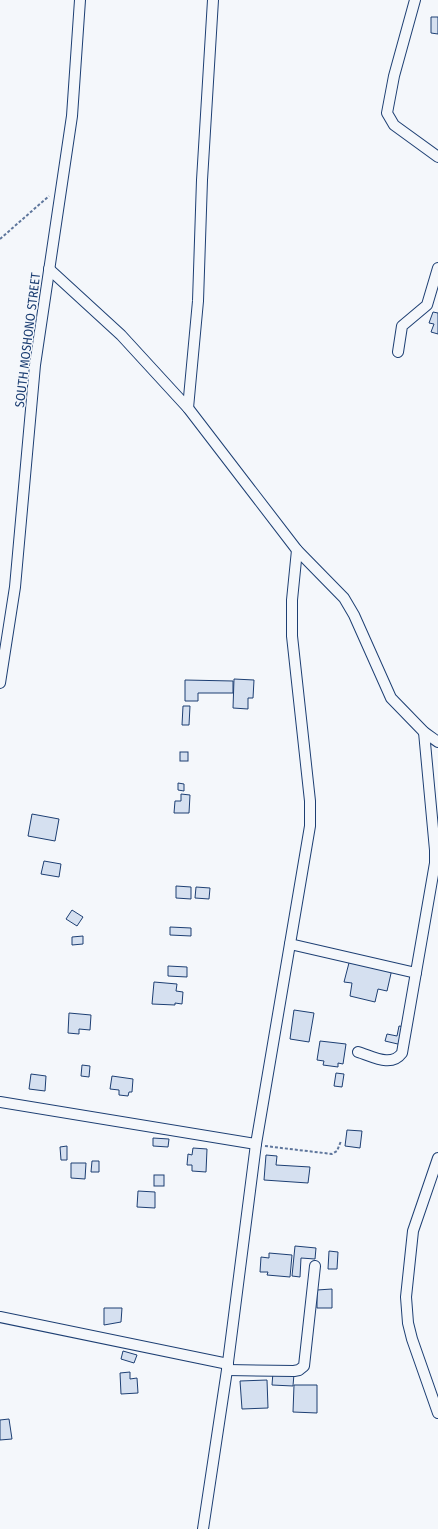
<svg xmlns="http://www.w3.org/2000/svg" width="438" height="1529" font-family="'Fira Sans Condensed',sans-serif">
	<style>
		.building { fill: #d5e0f0; stroke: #1d3f73 }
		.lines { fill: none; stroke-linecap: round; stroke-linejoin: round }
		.minor-casing { stroke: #1d3f73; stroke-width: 12 }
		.path { stroke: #5e769c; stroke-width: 2; stroke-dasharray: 3 2; stroke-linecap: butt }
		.minor { stroke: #f4f7fb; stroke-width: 10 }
		.labels { text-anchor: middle; stroke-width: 3; stroke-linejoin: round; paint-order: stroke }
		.street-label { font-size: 13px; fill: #1d3f73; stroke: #f4f7fb }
	</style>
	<rect width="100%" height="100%" fill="#f4f7fb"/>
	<g class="building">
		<path d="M431,17H438V34L431,33Z"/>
		<path d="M433,312L438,313V334L431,332L434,324L429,323Z"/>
		<path d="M234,679L254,680L253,698H248V709L233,708Z"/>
		<path d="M185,680L233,681V693H198V701H185Z"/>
		<path d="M183,706H190L189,725H182Z"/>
		<rect x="180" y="752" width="8" height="9"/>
		<path d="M178,783L184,784V791L178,790Z"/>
		<path d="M181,794L190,795L189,813H174L175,801H181Z"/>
		<path d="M32,814L59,819L55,841L28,836Z"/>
		<path d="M44,861L61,864L59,877L41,874Z"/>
		<path d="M176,886L191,887V899L176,898Z"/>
		<path d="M196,887L210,888L209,899L195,898Z"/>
		<path d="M72,910L83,917L77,926L66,919Z"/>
		<path d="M170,927L191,928V936L170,935Z"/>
		<path d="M83,936V944L72,945V937Z"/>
		<path d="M350,959L392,969L387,991L378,989L375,1002L350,996L352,983L344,982Z"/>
		<path d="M168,966L187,967V977L168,976Z"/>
		<path d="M154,982L177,984L176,991L183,992L182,1004L175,1003V1005L152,1004Z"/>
		<path d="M294,1010L314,1013L309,1042L290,1039Z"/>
		<path d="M69,1013L91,1015L90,1030L79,1029V1034L68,1033Z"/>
		<path d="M399,1026L406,1027L402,1045L385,1041L387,1034L397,1036Z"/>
		<path d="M320,1041L346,1044L343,1064L338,1063V1067L323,1065L324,1061L317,1060Z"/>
		<path d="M82,1065L90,1066L89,1077L81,1076Z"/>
		<path d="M336,1073L344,1074L342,1087L334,1086Z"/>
		<path d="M31,1074L46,1076L45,1091L29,1089Z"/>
		<path d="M112,1076L133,1079L132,1092H129L128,1096L119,1095V1090L110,1089Z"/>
		<path d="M347,1130L362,1131L360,1148L345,1146Z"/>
		<path d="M153,1138L169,1139L168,1147L153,1146Z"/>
		<path d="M67,1146V1160H61L60,1147Z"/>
		<path d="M193,1148L207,1149L206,1172L192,1171V1165H187L188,1154L192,1155Z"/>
		<path d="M266,1155L277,1156L276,1165L310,1167L308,1183L264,1180Z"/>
		<path d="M92,1161H99V1172H91Z"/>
		<path d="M71,1163H86L85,1179L71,1178Z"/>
		<rect x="154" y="1175" width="10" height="11"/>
		<path d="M138,1191L155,1192V1208L137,1207Z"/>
		<path d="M295,1246L316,1248L315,1259L301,1258L300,1277L292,1276Z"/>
		<path d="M329,1251L338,1252L337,1269H328Z"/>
		<path d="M269,1253L292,1255L290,1277L267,1275L268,1272H260L261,1257L269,1258Z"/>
		<path d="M332,1289V1308H317V1290Z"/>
		<path d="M104,1308H122L121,1322L104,1325Z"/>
		<path d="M123,1351L137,1355L134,1363L121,1359Z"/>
		<path d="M130,1372V1379L137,1378L138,1393L121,1394L120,1373Z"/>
		<path d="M273,1372L294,1374L293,1386L272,1385Z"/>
		<path d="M267,1380L268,1408L242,1409L240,1381Z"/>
		<path d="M294,1385H317V1413L293,1412Z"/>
		<path d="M9,1419L12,1439L0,1440V1420Z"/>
	</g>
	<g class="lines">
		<g class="minor-casing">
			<g id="minor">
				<path d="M415,0L394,76L387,113L394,125L438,157"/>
				<path d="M49,269L121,335L188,408L297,550L344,598L354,615L391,698L424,732L438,742"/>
				<path d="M398,352L402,326L427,305L438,268"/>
				<path d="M188,408L198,301L202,180L213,0"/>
				<path d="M0,683L15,587L35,365L72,116L80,0"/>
				<path d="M290,944L416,973"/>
				<path d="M358,1052C372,1056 391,1068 402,1053L435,863V850L424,732"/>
				<path d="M0,1102L256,1144"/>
				<path d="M438,1158L413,1231L406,1297L408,1323L412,1339L438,1413"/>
				<path d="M0,1317L228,1364"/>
				<path d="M227,1370L294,1371L299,1370L304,1366L315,1266"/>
				<path d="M203,1529L227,1370L256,1144L310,826V801L292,636V600L297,550"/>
			</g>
		</g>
		<g class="path">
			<path d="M0,239L49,196"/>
			<path d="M265,1146L332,1154L337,1151L341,1141"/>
		</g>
		<use href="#minor" class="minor"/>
	</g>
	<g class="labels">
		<g class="street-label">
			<text transform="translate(27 340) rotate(-83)" y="5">SOUTH MOSHONO STREET</text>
		</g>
	</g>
</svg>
